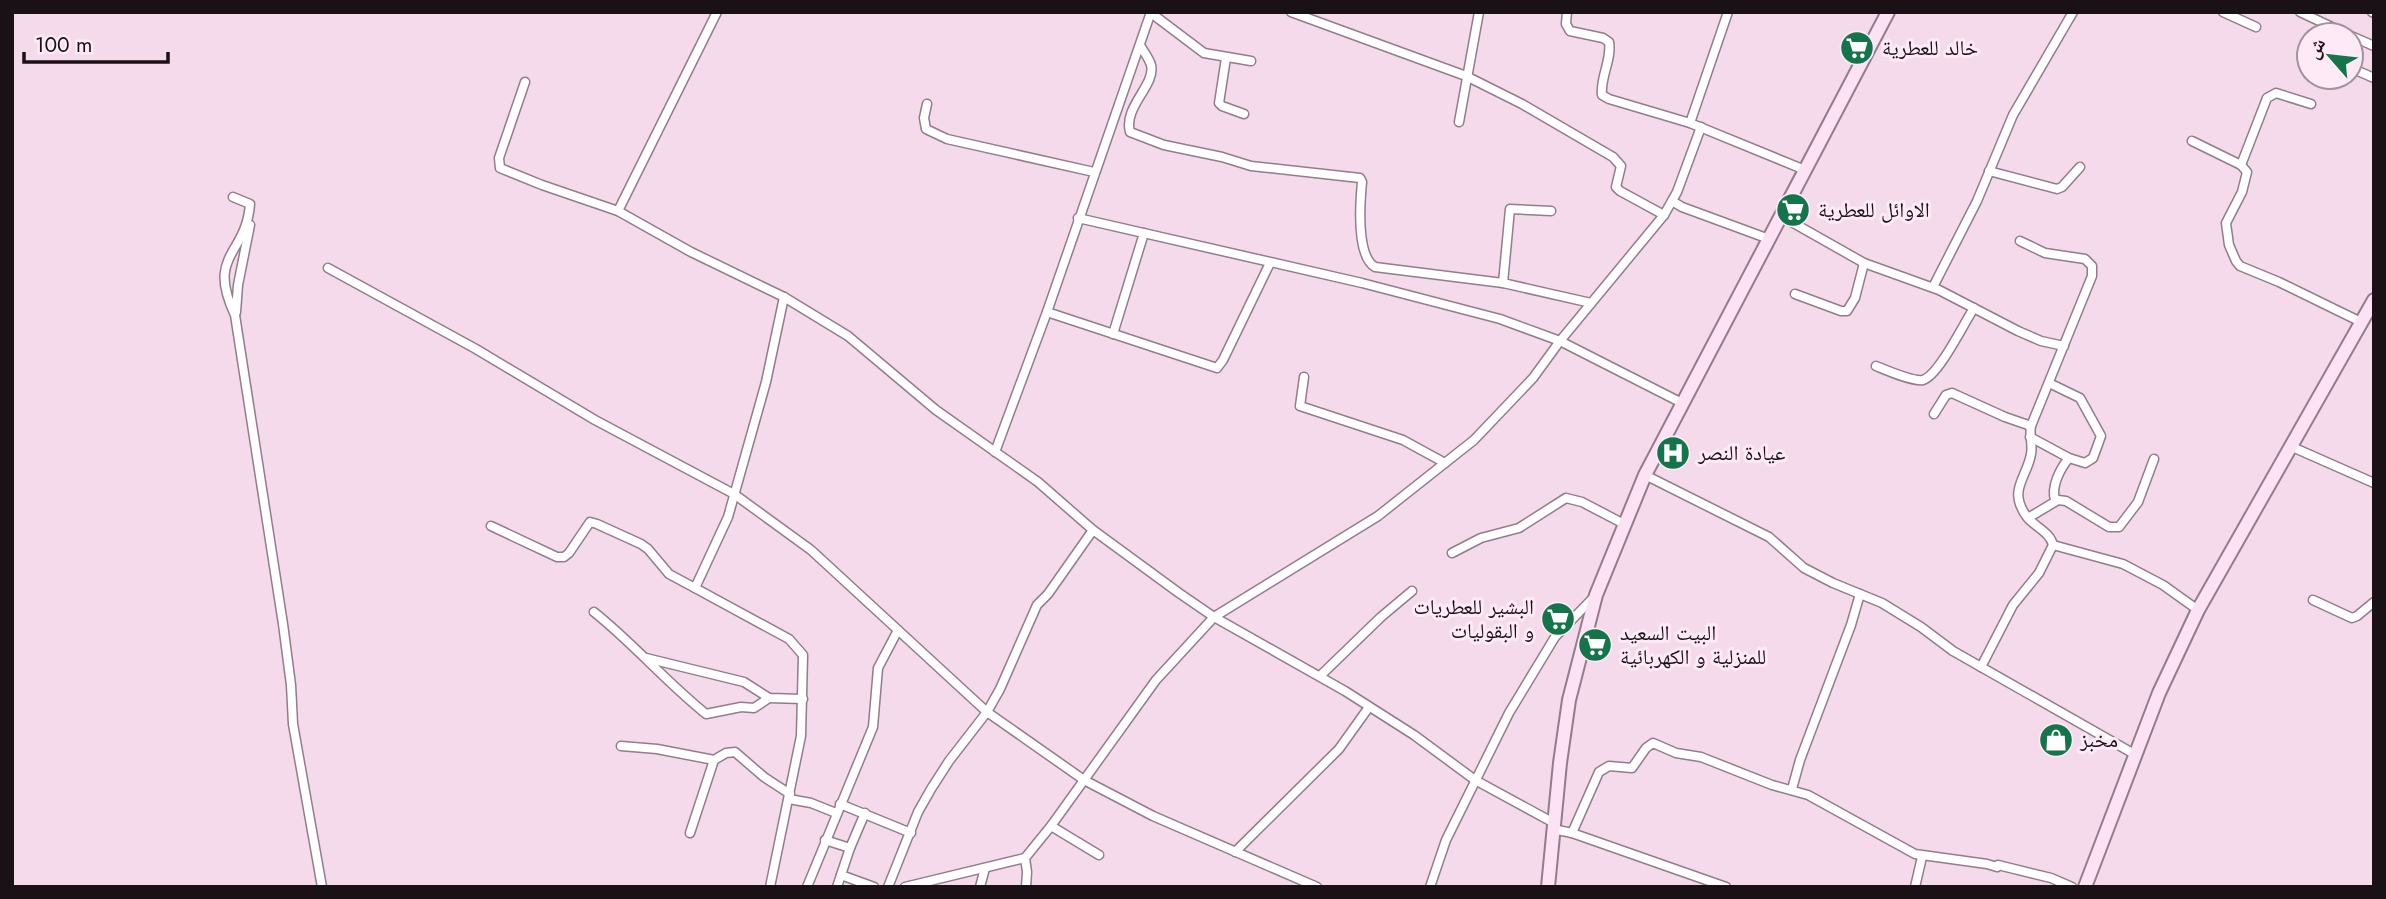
<svg xmlns="http://www.w3.org/2000/svg" width="2386" height="899" font-family="Jost,'Noto Naskh Arabic',sans-serif">
	<style>
		.lines { fill: none; stroke-linecap: round; stroke-linejoin: round }
		.street-casing { stroke: #937c8b; stroke-width: 11 }
		.secondary-casing { stroke: #937c8b; stroke-width: 16 }
		.street { stroke: #fff; stroke-width: 8 }
		.secondary { stroke: #fde2f5; stroke-width: 12 }
		.labels { text-anchor: middle; stroke-width: 6; stroke-linejoin: round; paint-order: stroke }
		.poi-label { font-size: 21px; fill: #1a1117; stroke: #fee9f7; text-anchor: start }
	</style>
	<rect width="100%" height="100%" fill="#f4daeb"/>
	<g class="lines">
		<g class="street-casing">
			<g id="street">
				<path d="M1291,12L1466,76L1522,104L1613,157L1621,166L1616,187L1620,191L1664,215"/>
				<path d="M1567,12L1566,24L1570,31L1603,38L1609,42C1612,60 1600,77 1602,95L1609,99L1690,123L1805,170"/>
				<path d="M2223,12L2256,27"/>
				<path d="M2300,12L2349,35"/>
				<path d="M2372,12L2374,13"/>
				<path d="M1151,13L1204,53L1251,61"/>
				<path d="M2351,36L2374,46"/>
				<path d="M1140,45C1143,51 1149,58 1151,65C1156,85 1123,107 1130,132L1164,145L1222,157L1251,166L1360,178L1362,182C1360,203 1356,256 1375,267L1503,283L1591,303"/>
				<path d="M1226,58L1219,103L1222,106L1244,114"/>
				<path d="M2351,68L2374,78"/>
				<path d="M525,82L499,158L500,168L542,185L618,211L691,252L784,297L848,336L936,410L1038,482L1093,530L1179,593L1214,617L1345,691L1414,735L1475,780L1554,823"/>
				<path d="M927,104L924,118L926,129L947,139L1094,172"/>
				<path d="M1459,122L1479,12"/>
				<path d="M1690,123L1728,12"/>
				<path d="M2192,141L2241,165L2247,172L2242,192L2226,223L2229,245L2236,261L2240,266L2279,282L2361,322"/>
				<path d="M2241,165L2267,98L2276,93L2311,104"/>
				<path d="M1989,171L2057,189L2062,187L2080,167"/>
				<path d="M233,197L250,204C246,256 206,254 235,315L283,624L291,685L293,724L322,887"/>
				<path d="M1672,201L1682,207L1769,239"/>
				<path d="M618,211L717,12"/>
				<path d="M1781,216L1864,263L1939,290L2018,331L2041,341L2064,346"/>
				<path d="M1078,218L1362,283L1500,319L1560,341L1682,403"/>
				<path d="M328,268L476,349L595,420L734,494L811,550L987,712L1084,780L1153,816L1317,887"/>
				<path d="M1503,283L1510,209L1551,211"/>
				<path d="M1933,287L1977,201L2013,115L2073,12"/>
				<path d="M1795,294L1841,311H1847L1855,298L1864,263"/>
				<path d="M236,312L238,285L250,225"/>
				<path d="M1047,312L1217,368L1223,360L1270,263"/>
				<path d="M1113,334L1144,233"/>
				<path d="M1876,366C1886,370 1913,382 1923,380C1939,375 1964,323 1974,308"/>
				<path d="M1304,377L1300,406L1403,440L1445,463"/>
				<path d="M2049,383L2080,398L2101,436L2093,458L2085,463L2069,458C2060,469 2051,486 2055,500"/>
				<path d="M1934,414L1946,395L1952,393L2005,417L2031,426"/>
				<path d="M2030,437L2069,458"/>
				<path d="M2290,446L2374,483"/>
				<path d="M995,452L1047,312L1151,12"/>
				<path d="M1645,475L1769,537L1804,568L1833,583L1882,603L1921,627L1953,651L2136,755"/>
				<path d="M2028,518L2058,500L2066,501L2109,527H2119L2138,502L2154,459"/>
				<path d="M491,526L557,557H564L569,553L590,522L597,524L641,544L648,549L669,574L695,588"/>
				<path d="M2053,545L2123,564L2163,585L2198,610"/>
				<path d="M1452,553L1481,538L1519,528L1566,498L1582,502L1624,524"/>
				<path d="M2313,600L2352,618L2357,616L2374,602"/>
				<path d="M594,612C634,644 665,681 706,714L741,707L754,708L769,698"/>
				<path d="M646,658L744,682L769,698L803,699"/>
				<path d="M1981,667L2013,605L2039,573L2053,545C2050,532 2035,527 2027,517C2007,490 2027,478 2031,454C2033,444 2029,435 2031,426L2092,276V266L2085,259L2045,253L2020,241"/>
				<path d="M1320,676L1381,617L1412,591"/>
				<path d="M621,746L657,749L714,760L726,753L735,752L764,777L790,794"/>
				<path d="M1792,789L1800,760L1851,625L1860,594"/>
				<path d="M789,799L811,803L836,813"/>
				<path d="M840,804L911,833"/>
				<path d="M1051,826L1099,855"/>
				<path d="M1553,829L1572,833L1726,887"/>
				<path d="M690,833L714,760"/>
				<path d="M1572,833L1599,772L1609,766L1632,768L1646,748L1653,743L1676,753L1701,757L1772,785L1808,795L1915,854L1987,864L1997,867L1998,865L2051,878L2072,887"/>
				<path d="M825,840L850,848"/>
				<path d="M1235,852L1339,749L1369,707"/>
				<path d="M1025,858L1027,872L1026,887"/>
				<path d="M841,875L874,887"/>
				<path d="M770,887L801,736L803,655L789,639L695,588L728,517L766,382L784,297"/>
				<path d="M807,887L873,727L878,668L898,630"/>
				<path d="M837,887L850,848L865,813"/>
				<path d="M888,887L918,812L931,789L949,761L987,712L1000,689L1037,605L1048,594L1093,530"/>
				<path d="M905,887L1025,858L1051,826L1156,680L1214,617L1378,516L1474,440L1533,378L1560,341L1664,215L1677,192L1701,127"/>
				<path d="M980,887L985,868"/>
				<path d="M1430,887L1446,840L1509,713L1555,637L1594,597"/>
				<path d="M1915,887L1922,857"/>
			</g>
		</g>
		<g class="secondary-casing">
			<g id="secondary">
				<path d="M1548,887L1560,763L1569,700L1596,595L1645,475L1888,12"/>
				<path d="M2085,887L2159,693L2198,610L2374,300"/>
			</g>
		</g>
		<use href="#street" class="street"/>
		<use href="#secondary" class="secondary"/>
	</g>
	<defs>
		<g id="supermarket-disc" transform="scale(1.75)"><circle r="9.5" fill="#14754b" stroke="#fee9f7"/><path d="M-6-5.5h2.5l.6 2H6L4.5 2H-2.5L-4.4-4H-6ZM-1.5 3.2a1.3 1.3 0 1 0 .1 0ZM3 3.2a1.3 1.3 0 1 0 .1 0Z" fill="#fff"/></g>
		<g id="hospital-disc" transform="scale(1.75)"><circle r="9.5" fill="#14754b" stroke="#fee9f7"/><path d="M-5-5h3v3.5h4V-5h3V5h-3V1.5h-4V5h-3Z" fill="#fff"/></g>
		<g id="shop-disc" transform="scale(1.75)"><circle r="9.5" fill="#14754b" stroke="#fee9f7"/><path d="M-5-2.5h2.3a2.7 3.5 0 0 1 5.4 0H5L5.5 6h-11ZM-1.5-2.5h3a1.5 2.3 0 0 0-3 0Z" fill="#fff"/></g>
	</defs>
	<g fill-rule="evenodd">
		<use href="#supermarket-disc" x="1857" y="48"/>
		<use href="#supermarket-disc" x="1793" y="210"/>
		<use href="#hospital-disc" x="1673" y="453"/>
		<use href="#supermarket-disc" x="1558" y="619"/>
		<use href="#supermarket-disc" x="1595" y="645"/>
		<use href="#shop-disc" x="2056" y="740"/>
	</g>
	<g class="labels">
		<g class="poi-label">
			<text x="1882" y="55">خالد للعطرية</text>
			<text x="1818" y="217">الاوائل للعطرية</text>
			<text x="1698" y="460">عيادة النصر</text>
			<text x="1534" y="614" text-anchor="end">البشير للعطريات<tspan x="1534" dy="24">و البقوليات</tspan></text>
			<text x="1620" y="640">البيت السعيد<tspan x="1620" dy="24">للمنزلية و الكهربائية</tspan></text>
			<text x="2080" y="747">مخبز</text>
		</g>
	</g>
	<rect width="2386" height="899" fill="none" stroke="#1a1117" stroke-width="28"/>
	<g transform="translate(2330 56) rotate(298)"><circle r="33" fill="#fee9f7" stroke="#a3939d" stroke-width="2"/>
	<path d="M0-5L12 26L0 18L-12 26Z" fill="#14754b"/>
	<text y="-10" font-size="19" font-weight="bold" text-anchor="middle" fill="#1a1117">ش</text>
	</g>
	<path d="M24 52v10h144v-10" fill="none" stroke="#1a1117" stroke-width="3.5"/>
	<text x="35" y="52" font-size="21" fill="#1a1117" stroke="#fee9f7" stroke-width="5" paint-order="stroke">100 m</text>
</svg>
